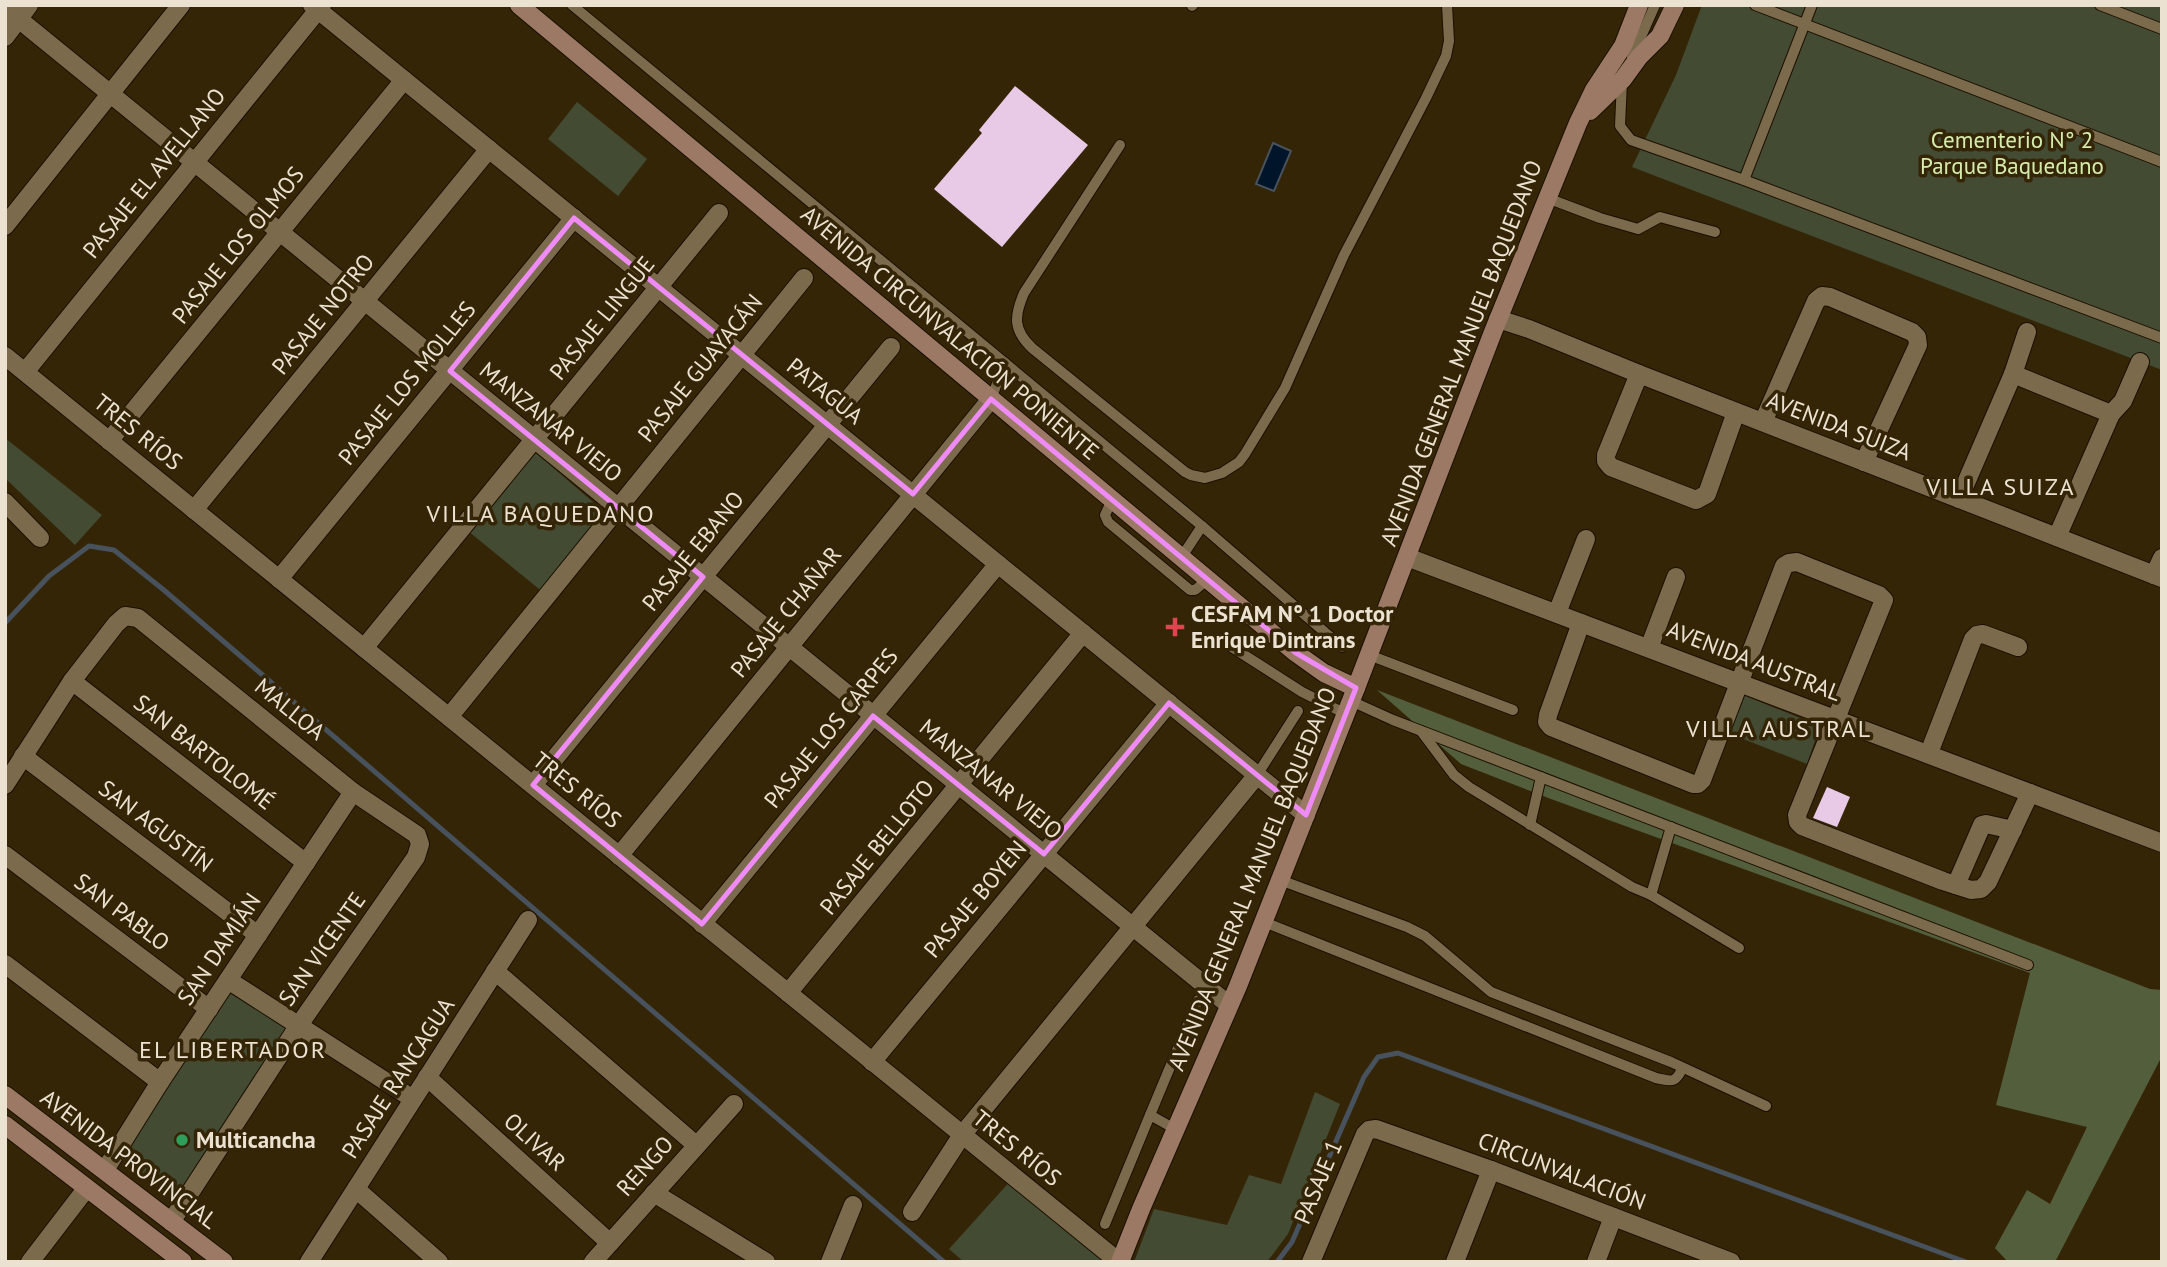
<svg xmlns="http://www.w3.org/2000/svg" width="2167" height="1267" font-family="'PT Sans',sans-serif">
	<style>
		.green { fill: #434b33 }
		.forest { fill: #535f3c }
		.water { fill: #00142a; stroke: #47525c; stroke-width: 2 }
		.lines { fill: none; stroke-linecap: round; stroke-linejoin: round }
		.stream { stroke: #47525c; stroke-width: 5 }
		.building { fill: #e8cae6 }
		.lane-casing { stroke: #1a0f00; stroke-width: 12 }
		.street-casing { stroke: #1a0f00; stroke-width: 20 }
		.secondary-casing { stroke: #1a0f00; stroke-width: 20 }
		.lane { stroke: #7b6a4b; stroke-width: 10 }
		.street { stroke: #7b6a4b; stroke-width: 18 }
		.secondary { stroke: #9b7964; stroke-width: 18 }
		.marked { fill: none; stroke: #ef8bf6; stroke-width: 5; stroke-linejoin: round }
		.health-dot { fill: #e0444e; stroke: #352507; stroke-width: 2.5 }
		.leisure-dot { fill: #2e9e5b; stroke: #352507; stroke-width: 2.5 }
		.labels { text-anchor: middle; stroke-width: 7; stroke-linejoin: round; paint-order: stroke }
		.park-label { font-size: 23px; fill: #d6ecad; stroke: #352507 }
		.street-label { font-size: 23px; fill: #ece2d1; stroke: #352507 }
		.poi-label { font-size: 23px; font-weight: bold; fill: #ece2d1; stroke: #352507; text-anchor: start }
		.neighbourhood-label { font-size: 24px; letter-spacing: 2px; fill: #ece2d1; stroke: #352507 }
	</style>
	<rect width="100%" height="100%" fill="#352507"/>
	<g class="green">
		<path d="M1702,5H2162V370L1632,167L1676,75Z"/>
		<path d="M577,102L647,159L618,196L548,139Z"/>
		<path d="M5,438L102,515L75,545L5,478Z"/>
		<path d="M536,453L607,514L544,593L468,531Z"/>
		<path d="M1743,695L1820,726L1807,764L1728,733Z"/>
		<path d="M230,987L289,1028L176,1202L121,1158Z"/>
		<path d="M1315,1092L1340,1104L1288,1234L1267,1262H1134L1154,1209L1227,1225L1249,1175L1281,1184Z"/>
		<path d="M1014,1177L1111,1262H964L949,1249Z"/>
	</g>
	<path class="forest" d="M1377,690L2150,989L2162,990V1056L2055,1262H2008L1995,1248L2027,1190L2050,1204L2087,1127L1996,1105L2030,973L1551,799L1461,764Z"/>
	<path class="water" d="M1273,143L1291,151L1274,191L1256,184Z"/>
	<g class="lines">
		<g class="stream">
			<path d="M5,623L49,576L89,546L114,550L165,591L944,1262"/>
			<path d="M1277,1262L1292,1242L1364,1077L1378,1057L1398,1053L1966,1262"/>
		</g>
	</g>
	<g class="building">
		<path d="M1015,86L1088,145L1002,247L934,189L982,133L979,130Z"/>
		<path d="M1827,787L1850,797L1837,827L1813,818Z"/>
	</g>
	<g class="lines">
		<g class="lane-casing">
			<g id="lane">
				<path d="M572,5L1202,526"/>
				<path d="M1755,5L2162,162"/>
				<path d="M2100,5L2162,29"/>
				<path d="M1192,6L1193,5"/>
				<path d="M1632,57L1655,5"/>
				<path d="M1622,81L1620,126L1631,140L1744,180L2162,338"/>
				<path d="M1120,145L1024,293C1014,316 1013,330 1032,348L1185,472L1191,475L1205,478L1222,473L1239,462L1245,454L1285,388L1344,255L1426,98L1446,56L1449,41L1447,5"/>
				<path d="M1744,180L1812,5"/>
				<path d="M1547,198L1600,218L1638,229L1660,217L1715,232"/>
				<path d="M991,399L1005,363"/>
				<path d="M1112,500L1105,515L1108,522L1190,590H1195L1207,580"/>
				<path d="M1181,558L1202,526L1342,647"/>
				<path d="M1227,644L1302,692L1346,714"/>
				<path d="M1369,655L1513,710"/>
				<path d="M1351,701L1393,720L2028,965"/>
				<path d="M1421,731L1454,775L1469,787L1632,887L1651,895L1671,827"/>
				<path d="M1257,775L1298,711"/>
				<path d="M1530,825L1541,777"/>
				<path d="M1280,880L1407,927L1425,936L1491,992L1671,1062L1766,1106"/>
				<path d="M1651,895L1739,948"/>
				<path d="M1264,922L1656,1078C1671,1081 1675,1084 1682,1069"/>
				<path d="M1150,1115L1198,1000"/>
				<path d="M1105,1224L1150,1115L1175,1129"/>
			</g>
		</g>
		<g class="street-casing">
			<g id="street">
				<path d="M312,5L1306,815"/>
				<path d="M5,8L1229,1005"/>
				<path d="M5,37L29,5"/>
				<path d="M5,226L181,5"/>
				<path d="M1498,319L1529,329L1639,374L2162,578"/>
				<path d="M5,356L1119,1262"/>
				<path d="M25,372L322,5"/>
				<path d="M1639,374L1606,455V461L1611,467L1696,500L1707,494L1736,412"/>
				<path d="M2013,374L2111,414"/>
				<path d="M1763,422L1816,301L1822,296L1830,297L1912,332L1917,337L1918,345L1864,462"/>
				<path d="M109,441L404,80"/>
				<path d="M1959,499L2013,374L2027,332"/>
				<path d="M5,502L40,538"/>
				<path d="M194,510L489,149"/>
				<path d="M2057,537L2111,414L2123,401L2140,362"/>
				<path d="M1407,557L2162,843"/>
				<path d="M2154,575L2162,558"/>
				<path d="M279,579L574,218"/>
				<path d="M1557,613L1586,539"/>
				<path d="M1581,623L1548,715L1547,722L1551,727L1693,784H1698L1702,780L1784,566L1789,563L1797,562L1879,595L1884,600L1797,815L1798,822L1802,826L1943,881L1971,890L1981,889L1988,882L2030,793"/>
				<path d="M364,648L719,213"/>
				<path d="M1649,648L1676,577"/>
				<path d="M72,681L306,863"/>
				<path d="M449,717L804,278"/>
				<path d="M1929,753L1973,639L1977,635L1983,634L2018,647"/>
				<path d="M23,756L258,935"/>
				<path d="M5,785L72,681L116,624L125,616L138,618L353,792L417,835L420,844L416,857L299,1025L171,1222"/>
				<path d="M533,785L891,347"/>
				<path d="M5,855L209,1009"/>
				<path d="M619,856L991,399"/>
				<path d="M1956,885L1982,825L1986,824L2013,830"/>
				<path d="M702,924L998,564"/>
				<path d="M5,964L160,1082"/>
				<path d="M495,971L696,1145"/>
				<path d="M228,980L413,1099"/>
				<path d="M788,993L1083,633"/>
				<path d="M872,1062L1169,703"/>
				<path d="M427,1077L610,1243"/>
				<path d="M105,1170L160,1082L353,792"/>
				<path d="M356,1189L439,1262"/>
				<path d="M654,1193L766,1262"/>
				<path d="M912,1212L962,1135L1257,775"/>
				<path d="M30,1262L86,1189"/>
				<path d="M309,1262L528,920"/>
				<path d="M593,1262L734,1104"/>
				<path d="M830,1262L853,1205"/>
				<path d="M1311,1262L1365,1134L1369,1130L1376,1129L1491,1170L1731,1262"/>
				<path d="M1455,1262L1491,1170"/>
				<path d="M1596,1262L1613,1217"/>
			</g>
		</g>
		<g class="secondary-casing">
			<g id="secondary">
				<path d="M519,5L1296,653L1324,673L1356,688"/>
				<path d="M1590,111L1623,79L1639,57L1660,36L1675,5"/>
				<path d="M5,1095L224,1262"/>
				<path d="M5,1125L183,1262"/>
				<path d="M1120,1262L1141,1209L1238,986L1356,688L1493,332L1578,123L1594,90L1623,46L1639,5"/>
			</g>
		</g>
		<use href="#lane" class="lane"/>
		<use href="#street" class="street"/>
		<use href="#secondary" class="secondary"/>
	</g>
	<path class="marked" d="M574,218L913,494L991,399L1296,653L1356,688L1306,815L1169,703L1044,854L873,716L702,924L533,785L703,577L450,371Z"/>
	<path class="health-dot" d="M1171.5 616.5h7v7h7v7h-7v7h-7v-7h-7v-7h7z"/>
	<circle class="leisure-dot" cx="182" cy="1140" r="7"/>
	<g class="labels">
		<g class="park-label">
			<text x="2012" y="148">Cementerio N° 2<tspan x="2012" dy="26">Parque Baquedano</tspan></text>
		</g>
		<g class="street-label">
			<text transform="translate(154 173) rotate(-51)" y="8">PASAJE EL AVELLANO</text>
			<text transform="translate(238 245) rotate(-51)" y="8">PASAJE LOS OLMOS</text>
			<text transform="translate(323 314) rotate(-51)" y="8">PASAJE NOTRO</text>
			<text transform="translate(602 318) rotate(-51)" y="8">PASAJE LINGUE</text>
			<text transform="translate(950 333) rotate(40)" y="8">AVENIDA CIRCUNVALACIÓN PONIENTE</text>
			<text transform="translate(1461 353) rotate(-69)" y="8">AVENIDA GENERAL MANUEL BAQUEDANO</text>
			<text transform="translate(700 368) rotate(-51)" y="8">PASAJE GUAYACÁN</text>
			<text transform="translate(407 383) rotate(-51)" y="8">PASAJE LOS MOLLES</text>
			<text transform="translate(825 391) rotate(39)" y="8">PATAGUA</text>
			<text transform="translate(551 422) rotate(39)" y="8">MANZANAR VIEJO</text>
			<text transform="translate(1839 426) rotate(21)" y="8">AVENIDA SUIZA</text>
			<text transform="translate(138 432) rotate(39)" y="8">TRES RÍOS</text>
			<text transform="translate(693 551) rotate(-51)" y="8">PASAJE EBANO</text>
			<text transform="translate(786 612) rotate(-51)" y="8">PASAJE CHAÑAR</text>
			<text transform="translate(1754 661) rotate(21)" y="8">AVENIDA AUSTRAL</text>
			<text transform="translate(290 709) rotate(39)" y="8">MALLOA</text>
			<text transform="translate(831 728) rotate(-51)" y="8">PASAJE LOS CARPES</text>
			<text transform="translate(204 752) rotate(38)" y="8">SAN BARTOLOMÉ</text>
			<text transform="translate(991 779) rotate(39)" y="8">MANZANAR VIEJO</text>
			<text transform="translate(577 790) rotate(39)" y="8">TRES RÍOS</text>
			<text transform="translate(156 826) rotate(37)" y="8">SAN AGUSTÍN</text>
			<text transform="translate(877 847) rotate(-51)" y="8">PASAJE BELLOTO</text>
			<text transform="translate(1252 879) rotate(-68)" y="8">AVENIDA GENERAL MANUEL BAQUEDANO</text>
			<text transform="translate(975 899) rotate(-50)" y="8">PASAJE BOYEN</text>
			<text transform="translate(122 912) rotate(37)" y="8">SAN PABLO</text>
			<text transform="translate(219 949) rotate(-56)" y="8">SAN DAMIÁN</text>
			<text transform="translate(322 949) rotate(-55)" y="8">SAN VICENTE</text>
			<text transform="translate(398 1078) rotate(-57)" y="8">PASAJE RANCAGUA</text>
			<text transform="translate(535 1142) rotate(42)" y="8">OLIVAR</text>
			<text transform="translate(1017 1148) rotate(39)" y="8">TRES RÍOS</text>
			<text transform="translate(129 1159) rotate(37)" y="8">AVENIDA PROVINCIAL</text>
			<text transform="translate(645 1166) rotate(-48)" y="8">RENGO</text>
			<text transform="translate(1562 1171) rotate(21)" y="8">CIRCUNVALACIÓN</text>
			<text transform="translate(1318 1182) rotate(-67)" y="8">PASAJE 1</text>
		</g>
		<g class="poi-label">
			<text x="1191" y="622">CESFAM N° 1 Doctor<tspan x="1191" dy="26">Enrique Dintrans</tspan></text>
			<text x="196" y="1148">Multicancha</text>
		</g>
		<g class="neighbourhood-label">
			<text x="2001" y="495">VILLA SUIZA</text>
			<text x="541" y="522">VILLA BAQUEDANO</text>
			<text x="1779" y="737">VILLA AUSTRAL</text>
			<text x="233" y="1058">EL LIBERTADOR</text>
		</g>
	</g>
	<rect width="2167" height="1267" fill="none" stroke="#ece2d1" stroke-width="14"/>
</svg>
